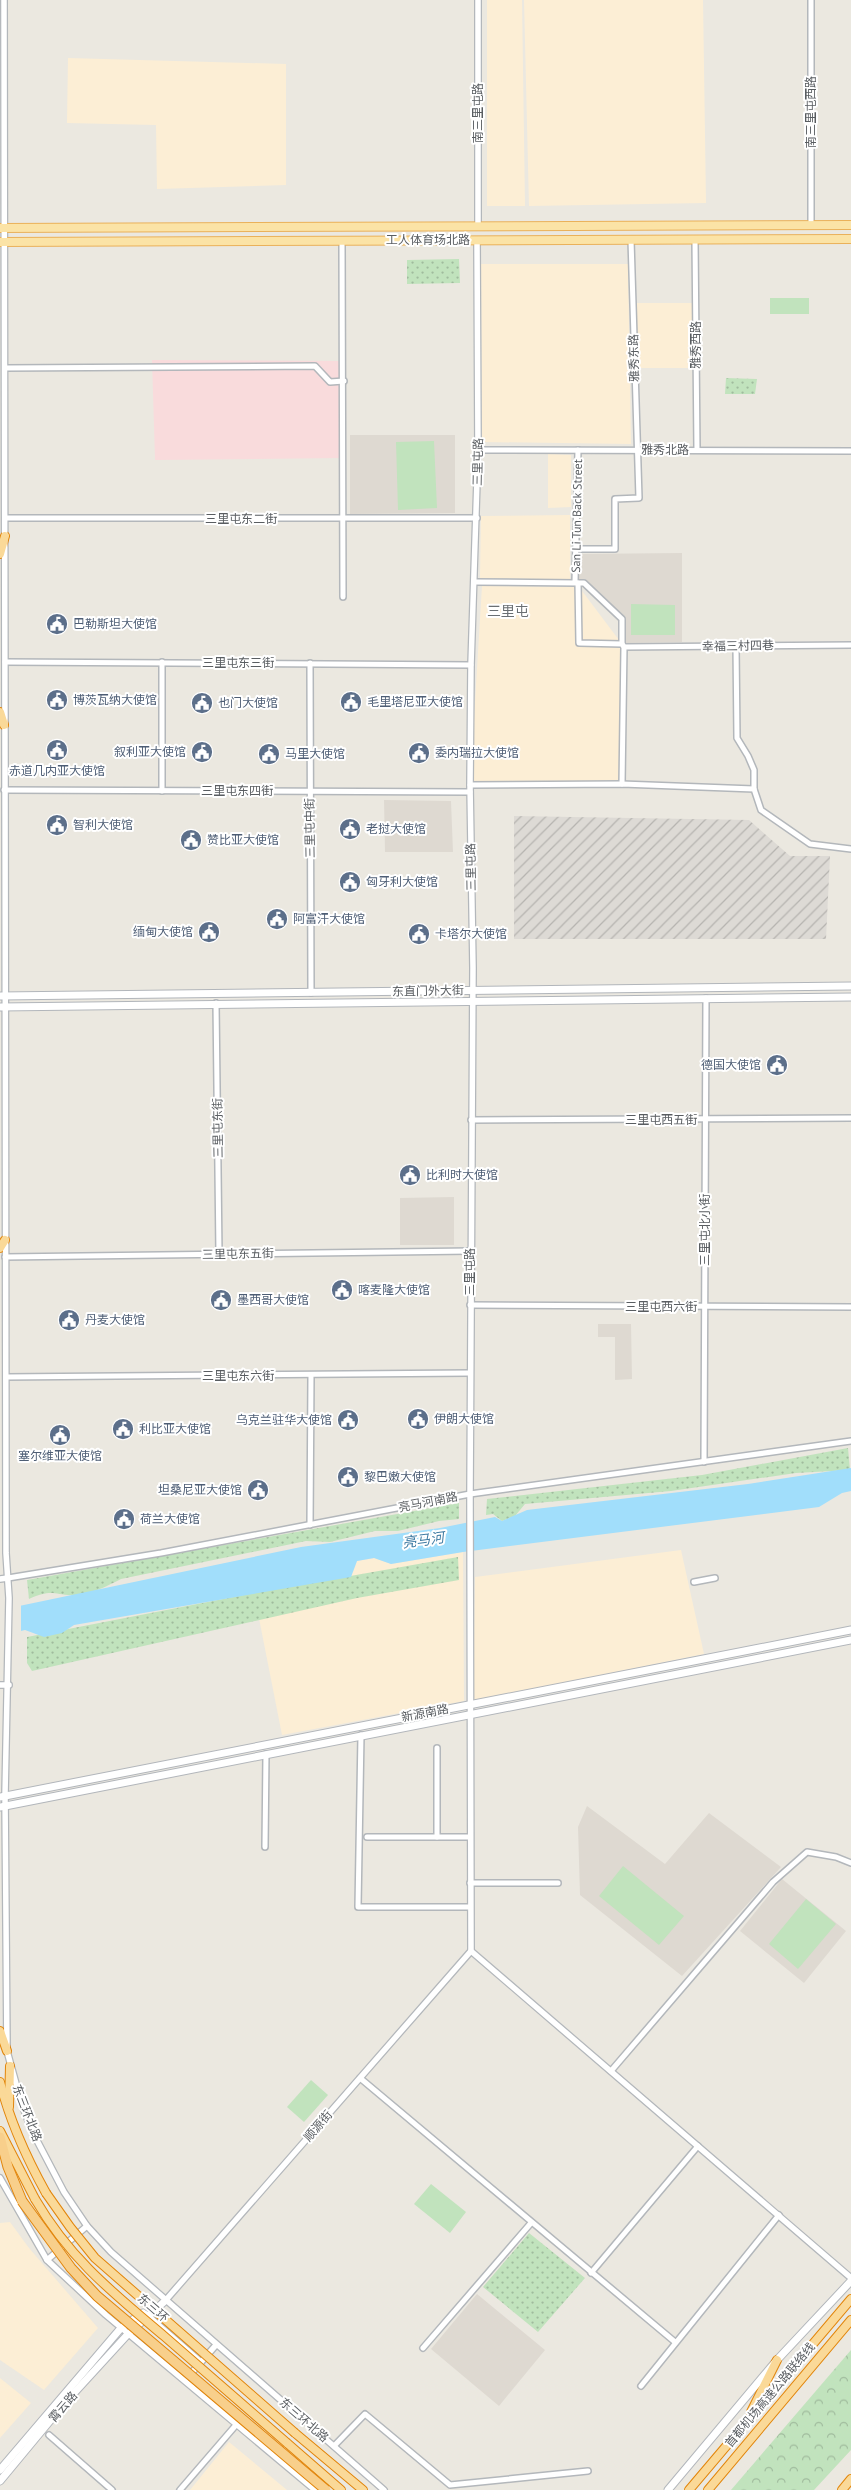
<svg xmlns="http://www.w3.org/2000/svg" width="851" height="2490" font-family="'PT Sans','Noto Sans SC',sans-serif">
	<style>
		.commercial { fill: #fceed5 }
		.industrial { fill: url(#industrial-furrows) }
		.education { fill: #ded9d1 }
		.medical { fill: #f9dbdc }
		.grass { fill: #c1e3bd }
		.forest { fill: url(#forest-crowns) }
		.park { fill: url(#park-dots) }
		.water { fill: #a1defb }
		.pier { fill: #ebe8e0 }
		.lines { fill: none; stroke-linecap: round; stroke-linejoin: round }
		.minor-casing { stroke: #b3b7bb; stroke-width: 8 }
		.tertiary-casing { stroke: #b3b7bb; stroke-width: 8 }
		.secondary-casing { stroke: #b2b6bb; stroke-width: 9 }
		.primary-casing { stroke: #eab15a; stroke-width: 10 }
		.trunk-casing { stroke: #e2850a; stroke-width: 10 }
		.motorway-casing { stroke: #e2850a; stroke-width: 11 }
		.minor { stroke: #fff; stroke-width: 5 }
		.tertiary { stroke: #fff; stroke-width: 5.5 }
		.secondary { stroke: #fff; stroke-width: 7 }
		.primary { stroke: #fbe3a6; stroke-width: 8 }
		.trunk { stroke: #fad998; stroke-width: 8 }
		.motorway { stroke: #f8cf8b; stroke-width: 9 }
		.trunk-bridge-casing { stroke: #e2850a; stroke-width: 10; stroke-linecap: butt }
		.motorway-bridge-casing { stroke: #e2850a; stroke-width: 11; stroke-linecap: butt }
		.trunk-bridge { stroke: #fad998; stroke-width: 8 }
		.motorway-bridge { stroke: #f8cf8b; stroke-width: 9 }
		.labels { text-anchor: middle; stroke-width: 4; stroke-linejoin: round; paint-order: stroke }
		.street-label { font-size: 12px; fill: #595d61; stroke: #fff }
		.service-label { font-size: 12px; fill: #4e5e75; stroke: #fff; text-anchor: start }
		.neighbourhood-label { font-size: 14px; fill: #6a6f73; stroke: #fff }
		.water-label { font-size: 14px; font-style: italic; fill: #3d7aa2; stroke: #fff }
	</style>
	<defs>
		<pattern id="industrial-furrows" width="10" height="10" patternUnits="userSpaceOnUse" patternTransform="scale(1.25)"><rect width="10" height="10" fill="#dddad5"/><path d="M-1 1l2-2M0 10L10 0M9 11l2-2" fill="none" stroke="#b6b4b0"/></pattern>
		<pattern id="forest-crowns" width="20" height="18" patternUnits="userSpaceOnUse" patternTransform="scale(1.25)"><rect width="20" height="18" fill="#c1e3bd"/><path d="M2 6a3 3 0 1 1 6 0M12 15a3 3 0 1 1 6 0" fill="none" stroke="#a0bb9d"/></pattern>
		<pattern id="park-dots" width="8" height="8" patternUnits="userSpaceOnUse" patternTransform="scale(1.25)"><rect width="8" height="8" fill="#c1e3bd"/><path d="M2 2h.1M6 6h.1" fill="none" stroke="#a0bb9d" stroke-width="1.8" stroke-linecap="round"/></pattern>
	</defs>
	<rect width="100%" height="100%" fill="#ebe8e0"/>
	<g class="commercial">
		<path d="M487,0H522L525,206H487Z"/>
		<path d="M524,0H703L706,203L529,206Z"/>
		<path d="M68,58L286,64V185L157,189L156,125L67,123Z"/>
		<path d="M481,264H628L631,444L482,442Z"/>
		<path d="M636,303H694V368H638Z"/>
		<path d="M548,454L571,455V507L548,508Z"/>
		<path d="M570,515V580L480,578L481,516Z"/>
		<path d="M482,586L579,587L622,644V784L470,785Z"/>
		<path d="M681,1550L704,1654L473,1701L475,1577Z"/>
		<path d="M463,1552L464,1701L282,1735L254,1593L351,1577L357,1561L375,1558L391,1564Z"/>
		<path d="M10,2222L29,2248L98,2328L44,2390L0,2360V2223Z"/>
		<path d="M0,2378L31,2403L0,2438Z"/>
		<path d="M229,2442L287,2490H190Z"/>
	</g>
	<path class="industrial" d="M514,816L749,820L790,856H830L826,939H514Z"/>
	<g class="education">
		<path d="M350,435H455V513L350,514Z"/>
		<path d="M682,553V642L625,643L624,618L586,583V580L579,579V554Z"/>
		<path d="M384,800L451,801L453,852H385Z"/>
		<path d="M454,1197V1245H400V1198Z"/>
		<path d="M598,1324H631L632,1379L615,1380V1337H598Z"/>
		<path d="M587,1806L665,1864L709,1813L781,1867L682,1976L580,1895L578,1827Z"/>
		<path d="M782,1879L846,1931L804,1983L740,1931Z"/>
		<path d="M477,2294L545,2350L499,2406L431,2349Z"/>
	</g>
	<path class="medical" d="M152,360L340,361L341,458L155,460Z"/>
	<g class="grass">
		<rect x="770" y="298" width="39" height="16"/>
		<path d="M434,441L437,508L398,510L396,442Z"/>
		<path d="M631,604L675,605V635H631Z"/>
		<path d="M623,1866L684,1916L659,1945L599,1896Z"/>
		<path d="M806,1899L836,1924L798,1969L769,1944Z"/>
		<path d="M311,2080L328,2095L304,2122L287,2107Z"/>
		<path d="M431,2184L466,2212L450,2233L414,2204Z"/>
	</g>
	<path class="forest" d="M851,2350V2450L814,2490H731Z"/>
	<g class="park">
		<path d="M459,259L460,283L407,284V260Z"/>
		<path d="M726,378L757,379L755,394H725Z"/>
		<path d="M848,1448L850,1470L796,1473L671,1491L525,1504L515,1516L502,1521L493,1514L486,1515L487,1499L702,1475Z"/>
		<path d="M459,1503V1519L439,1521L398,1531H375L330,1542L306,1541L121,1579C107,1586 92,1594 76,1595C53,1596 54,1588 29,1599L27,1580Z"/>
		<path d="M458,1557L459,1580L357,1598L32,1671L27,1663V1637L254,1593Z"/>
		<path d="M529,2233L585,2278L538,2332L483,2287Z"/>
	</g>
	<path class="water" d="M851,1468V1491L842,1493L819,1507L463,1552L391,1564L374,1558L357,1561L351,1577L74,1625L62,1633L44,1637L25,1630L0,1636V1610L301,1547L440,1528L495,1517L502,1521L527,1510L748,1484Z"/>
	<path class="pier" d="M21,1604V1634L0,1638V1607Z"/>
	<g class="lines">
		<g class="minor-casing">
			<g id="minor">
				<path d="M811,224V0"/>
				<path d="M695,240L697,450"/>
				<path d="M342,241L343,597"/>
				<path d="M5,368L315,366L330,382L344,381"/>
				<path d="M478,450L851,451"/>
				<path d="M5,518H477"/>
				<path d="M575,549H615V499L639,498L631,240"/>
				<path d="M474,582L578,583L579,643L622,644L624,647L622,784"/>
				<path d="M575,582L578,450"/>
				<path d="M578,583H584L622,619V644"/>
				<path d="M736,646L737,738L748,756L754,770V789"/>
				<path d="M624,647L851,645"/>
				<path d="M5,662L471,665"/>
				<path d="M310,663L311,993"/>
				<path d="M470,785L622,784L754,789L761,810L810,844L851,849"/>
				<path d="M4,790L470,792"/>
				<path d="M162,791V662"/>
				<path d="M216,1003L219,1254"/>
				<path d="M471,1120L851,1118"/>
				<path d="M5,1257L471,1251"/>
				<path d="M470,1305L851,1307"/>
				<path d="M6,1377L470,1373"/>
				<path d="M704,1462L706,998"/>
				<path d="M310,1525L311,1375"/>
				<path d="M8,1578L161,1553L470,1494L851,1441"/>
				<path d="M694,1582L715,1578"/>
				<path d="M361,1735L358,1907H470"/>
				<path d="M437,1748V1837"/>
				<path d="M367,1837H470"/>
				<path d="M265,1847L266,1754"/>
				<path d="M470,1883H558"/>
				<path d="M611,2071L773,1882L807,1852L836,1857L851,1863"/>
				<path d="M360,2078L675,2342"/>
				<path d="M591,2273L698,2146"/>
				<path d="M423,2348L531,2223"/>
				<path d="M641,2386L779,2215"/>
				<path d="M49,2435L112,2490"/>
				<path d="M334,2446L365,2414L450,2485L588,2471"/>
				<path d="M180,2490L236,2425"/>
			</g>
		</g>
		<g class="tertiary-casing">
			<g id="tertiary">
				<path d="M4,0L6,1553L9,1598L5,1795L7,2051L21,2102L32,2131L64,2192L87,2226L111,2252L384,2490"/>
				<path d="M478,227V0"/>
				<path d="M477,240L478,450L471,665L470,785L473,968L470,1494L471,1951L851,2278"/>
				<path d="M0,1579L8,1578"/>
				<path d="M0,1685H9"/>
				<path d="M0,2178L47,2260L106,2315L315,2490"/>
				<path d="M47,2260L87,2226"/>
				<path d="M165,2301L471,1951"/>
				<path d="M146,2314L201,2362"/>
				<path d="M188,2377L216,2345"/>
			</g>
		</g>
		<g class="secondary-casing">
			<g id="secondary">
				<path d="M0,996L851,986"/>
				<path d="M0,1007L851,997"/>
				<path d="M0,1797L851,1630"/>
				<path d="M0,1807L851,1640"/>
				<path d="M0,2470L121,2328L143,2313"/>
				<path d="M0,2481L63,2405L128,2334L165,2301"/>
				<path d="M668,2490L777,2360L851,2281"/>
			</g>
		</g>
		<g class="primary-casing">
			<g id="primary">
				<path d="M0,228L851,225"/>
				<path d="M0,242L851,239"/>
			</g>
		</g>
		<g class="trunk-casing">
			<g id="trunk">
				<path d="M0,554L5,536"/>
				<path d="M0,712L4,725"/>
				<path d="M0,1248L5,1240"/>
				<path d="M0,2031L7,2051"/>
				<path d="M0,2082C10,2122 26,2157 46,2193"/>
				<path d="M9,2107L10,2066"/>
				<path d="M0,2131L35,2199"/>
				<path d="M751,2412L777,2360"/>
				<path d="M295,2433L363,2490"/>
				<path d="M287,2443L341,2490"/>
				<path d="M689,2490L851,2299"/>
				<path d="M708,2490L851,2320"/>
				<path d="M842,2490L851,2479"/>
			</g>
		</g>
		<g class="motorway-casing">
			<path id="motorway" d="M0,2137L8,2167L22,2201"/>
		</g>
		<use href="#minor" class="minor"/>
		<use href="#tertiary" class="tertiary"/>
		<use href="#secondary" class="secondary"/>
		<use href="#primary" class="primary"/>
		<use href="#trunk" class="trunk"/>
		<use href="#motorway" class="motorway"/>
		<g class="trunk-bridge-casing">
			<g id="trunk-bridge">
				<path d="M46,2193L70,2227L95,2258L295,2433"/>
				<path d="M35,2199C70,2259 112,2292 164,2336C205,2372 246,2407 287,2443"/>
			</g>
		</g>
		<g class="motorway-bridge-casing">
			<path id="motorway-bridge" d="M22,2201L71,2268L97,2296L326,2490"/>
		</g>
		<use href="#trunk-bridge" class="trunk-bridge"/>
		<use href="#motorway-bridge" class="motorway-bridge"/>
	</g>
	<defs>
		<g id="civic-disc" transform="scale(1.125)"><circle r="9.5" fill="#5c6f8a" stroke="#fff"/><path d="M-.6-6.5H3V-4.5H.6V-3L4-1V1h2V6H-6V1h2V-1L-.6-3ZM-1.2 2.5V6h2.4V2.5Z" fill="#fff"/></g>
	</defs>
	<g fill-rule="evenodd">
		<use href="#civic-disc" x="57" y="624"/>
		<use href="#civic-disc" x="57" y="700"/>
		<use href="#civic-disc" x="351" y="702"/>
		<use href="#civic-disc" x="202" y="703"/>
		<use href="#civic-disc" x="57" y="750"/>
		<use href="#civic-disc" x="202" y="752"/>
		<use href="#civic-disc" x="419" y="753"/>
		<use href="#civic-disc" x="269" y="754"/>
		<use href="#civic-disc" x="57" y="825"/>
		<use href="#civic-disc" x="350" y="829"/>
		<use href="#civic-disc" x="191" y="840"/>
		<use href="#civic-disc" x="350" y="882"/>
		<use href="#civic-disc" x="277" y="919"/>
		<use href="#civic-disc" x="209" y="932"/>
		<use href="#civic-disc" x="419" y="934"/>
		<use href="#civic-disc" x="777" y="1065"/>
		<use href="#civic-disc" x="410" y="1175"/>
		<use href="#civic-disc" x="342" y="1290"/>
		<use href="#civic-disc" x="221" y="1300"/>
		<use href="#civic-disc" x="69" y="1320"/>
		<use href="#civic-disc" x="418" y="1419"/>
		<use href="#civic-disc" x="348" y="1420"/>
		<use href="#civic-disc" x="123" y="1429"/>
		<use href="#civic-disc" x="60" y="1435"/>
		<use href="#civic-disc" x="348" y="1477"/>
		<use href="#civic-disc" x="258" y="1490"/>
		<use href="#civic-disc" x="124" y="1519"/>
	</g>
	<g class="labels">
		<g class="street-label">
			<text transform="translate(811 112) rotate(-90)" y="4">南三里屯西路</text>
			<text transform="translate(478 113) rotate(-90)" y="4">南三里屯路</text>
			<text x="428" y="244">工人体育场北路</text>
			<text transform="translate(696 345) rotate(-90)" y="4">雅秀西路</text>
			<text transform="translate(634 358) rotate(-91)" y="4">雅秀东路</text>
			<text x="665" y="454">雅秀北路</text>
			<text transform="translate(478 462) rotate(-89)" y="4">三里屯路</text>
			<text transform="translate(577 516) rotate(-89)" y="4">San Li Tun Back Street</text>
			<text x="241" y="523">三里屯东二街</text>
			<text transform="translate(738 646) rotate(-1)" y="4">幸福三村四巷</text>
			<text x="238" y="667">三里屯东三街</text>
			<text x="237" y="795">三里屯东四街</text>
			<text transform="translate(310 828) rotate(-91)" y="4">三里屯中街</text>
			<text transform="translate(471 867) rotate(-91)" y="4">三里屯路</text>
			<text transform="translate(428 991) rotate(-1)" y="4">东直门外大街</text>
			<text x="661" y="1124">三里屯西五街</text>
			<text transform="translate(218 1128) rotate(-91)" y="4">三里屯东街</text>
			<text transform="translate(705 1230) rotate(-90)" y="4">三里屯北小街</text>
			<text transform="translate(238 1254) rotate(-1)" y="4">三里屯东五街</text>
			<text transform="translate(470 1272) rotate(-90)" y="4">三里屯路</text>
			<text x="661" y="1311">三里屯西六街</text>
			<text x="238" y="1380">三里屯东六街</text>
			<text transform="translate(428 1502) rotate(-11)" y="4">亮马河南路</text>
			<text transform="translate(425 1713) rotate(-11)" y="4">新源南路</text>
			<text transform="translate(27 2113) rotate(69)" y="4">东三环北路</text>
			<text transform="translate(318 2126) rotate(-49)" y="4">顺源街</text>
			<text transform="translate(153 2308) rotate(41)" y="4">东三环</text>
			<text transform="translate(770 2395) rotate(-50)" y="4">首都机场高速公路联络线</text>
			<text transform="translate(63 2407) rotate(-49)" y="4">霄云路</text>
			<text transform="translate(304 2420) rotate(41)" y="4">东三环北路</text>
		</g>
		<g class="service-label">
			<text x="73" y="628">巴勒斯坦大使馆</text>
			<text x="73" y="704">博茨瓦纳大使馆</text>
			<text x="367" y="706">毛里塔尼亚大使馆</text>
			<text x="218" y="707">也门大使馆</text>
			<text x="186" y="756" text-anchor="end">叙利亚大使馆</text>
			<text x="435" y="757">委内瑞拉大使馆</text>
			<text x="285" y="758">马里大使馆</text>
			<text x="57" y="775" text-anchor="middle">赤道几内亚大使馆</text>
			<text x="73" y="829">智利大使馆</text>
			<text x="366" y="833">老挝大使馆</text>
			<text x="207" y="844">赞比亚大使馆</text>
			<text x="366" y="886">匈牙利大使馆</text>
			<text x="293" y="923">阿富汗大使馆</text>
			<text x="193" y="936" text-anchor="end">缅甸大使馆</text>
			<text x="435" y="938">卡塔尔大使馆</text>
			<text x="761" y="1069" text-anchor="end">德国大使馆</text>
			<text x="426" y="1179">比利时大使馆</text>
			<text x="358" y="1294">喀麦隆大使馆</text>
			<text x="237" y="1304">墨西哥大使馆</text>
			<text x="85" y="1324">丹麦大使馆</text>
			<text x="434" y="1423">伊朗大使馆</text>
			<text x="332" y="1424" text-anchor="end">乌克兰驻华大使馆</text>
			<text x="139" y="1433">利比亚大使馆</text>
			<text x="60" y="1460" text-anchor="middle">塞尔维亚大使馆</text>
			<text x="364" y="1481">黎巴嫩大使馆</text>
			<text x="242" y="1494" text-anchor="end">坦桑尼亚大使馆</text>
			<text x="140" y="1523">荷兰大使馆</text>
		</g>
		<g class="neighbourhood-label">
			<text x="508" y="616">三里屯</text>
		</g>
		<g class="water-label">
			<text transform="translate(423 1540) rotate(-8)" y="5">亮马河</text>
		</g>
	</g>
</svg>
